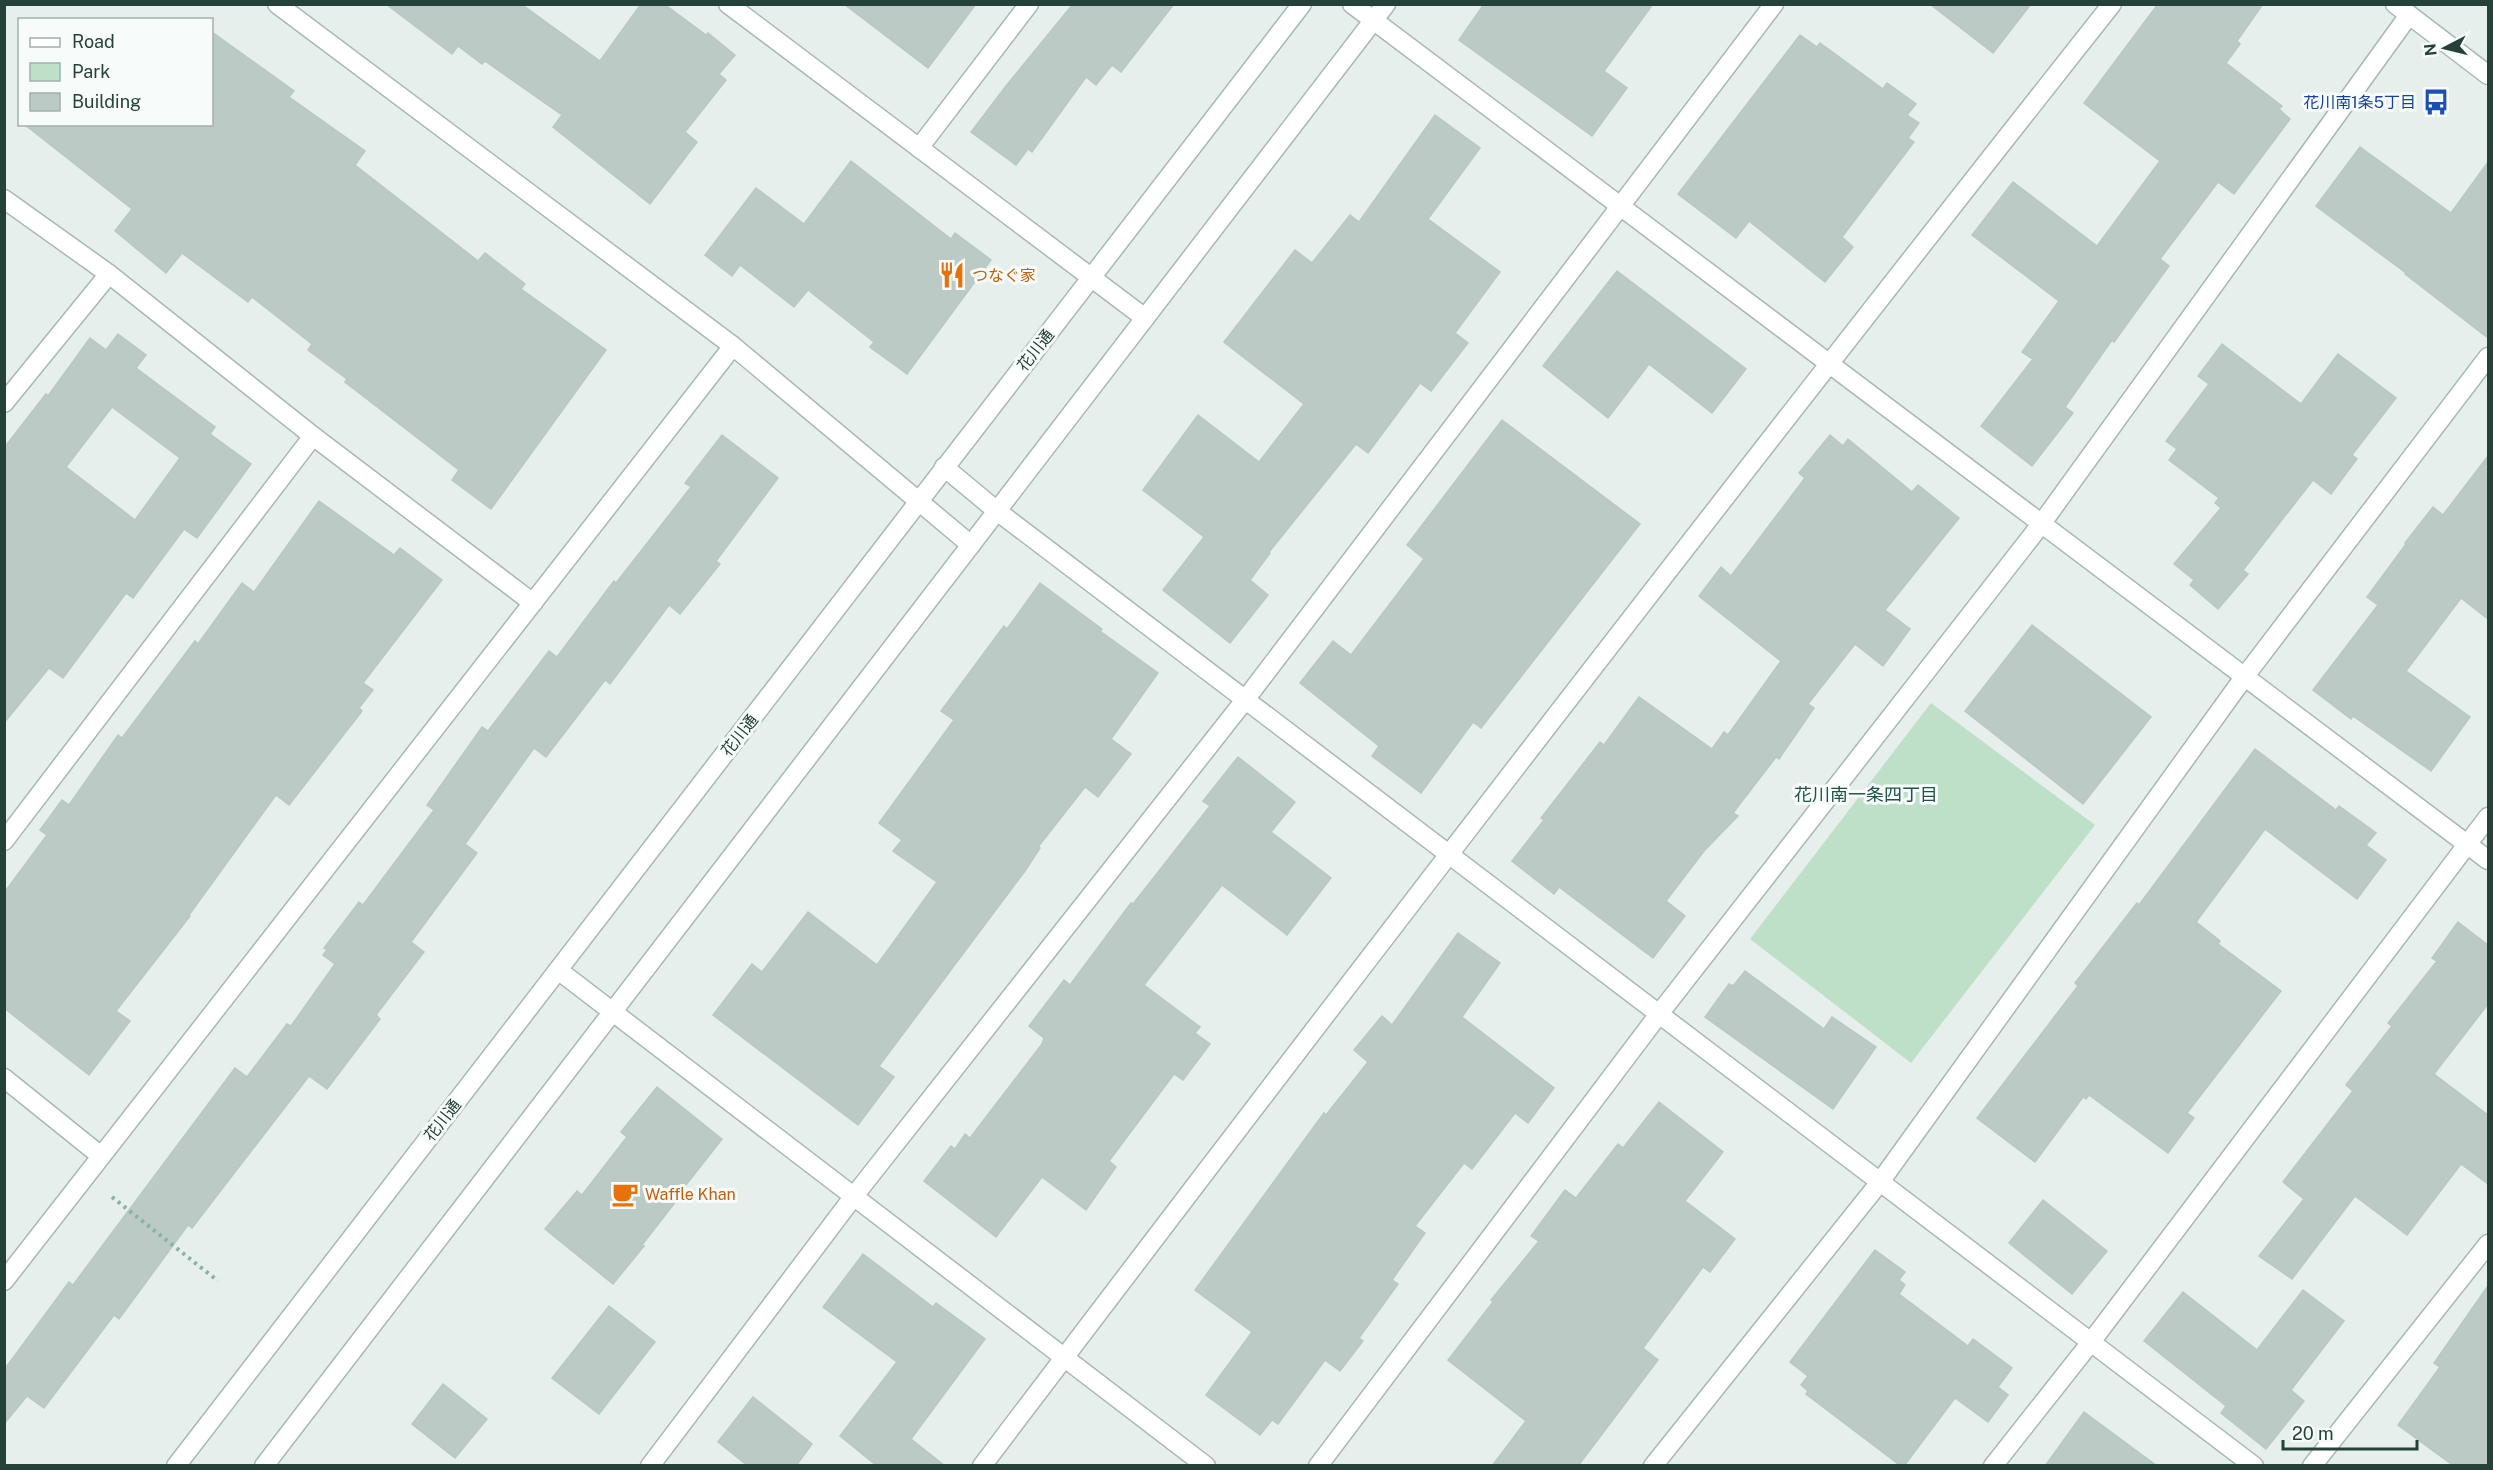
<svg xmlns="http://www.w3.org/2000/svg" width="2493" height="1470" font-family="'Public Sans','Noto Sans JP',sans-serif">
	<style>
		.green { fill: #bfe0c8 }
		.building { fill: #bbcac4; stroke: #b8c9c2; stroke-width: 1.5; fill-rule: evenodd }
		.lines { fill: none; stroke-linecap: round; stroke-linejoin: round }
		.minor-casing { stroke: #a8b8b2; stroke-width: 21 }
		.tertiary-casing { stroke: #a8b8b2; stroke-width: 21 }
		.path { stroke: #86b3a5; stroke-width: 4; stroke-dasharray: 3 4.5; stroke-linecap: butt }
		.minor { stroke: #fff; stroke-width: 18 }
		.tertiary { stroke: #fff; stroke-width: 18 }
		.labels { text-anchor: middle; stroke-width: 6; stroke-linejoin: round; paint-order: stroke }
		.transit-label { font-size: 16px; fill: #164399; stroke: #f7fbf9; text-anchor: end }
		.food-label { font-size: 16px; fill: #c56008; stroke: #f7fbf9; text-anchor: start }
		.street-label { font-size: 16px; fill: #24423a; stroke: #f7fbf9 }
		.neighbourhood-label { font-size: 18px; fill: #1f5548; stroke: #f7fbf9 }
	</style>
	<rect width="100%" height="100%" fill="#e6efeb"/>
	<path class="green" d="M1931,703L2095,825L1911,1063L1750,939Z"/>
	<g class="building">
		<path d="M386,4H521L600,61L641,4H664L706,35L708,33L735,55L719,74L726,80L685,132L697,142L650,204L553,127L562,115L485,61L482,64L458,46L452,54Z"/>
		<path d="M844,4H976L928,68Z"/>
		<path d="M1073,4H1174L1121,72L1112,65L1096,85L1086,77L1032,152L1028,149L1016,165L971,132L1006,86Z"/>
		<path d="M1484,4H1653L1604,71L1627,88L1592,136L1459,40Z"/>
		<path d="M1930,4H2031L1993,53Z"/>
		<path d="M2158,4H2263L2237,41L2240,44L2226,63L2282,106L2279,109L2290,119L2234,194L2218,182L2160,259L2169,266L2114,342L2112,340L2065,407L2073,413L2032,466L1981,426L2033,359L2022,352L2059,301L1972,235L2013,182L2097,246L2160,161L2084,103Z"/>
		<path d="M212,32L294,91L289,97L365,151L355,165L478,261L485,253L525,284L521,289L606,350L491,509L452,480L459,470L345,382L347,379L308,350L312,344L252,297L248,302L182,253L166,273L115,231L132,209L24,124H212Z"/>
		<path d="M1800,35L1817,47L1820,43L1883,89L1887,83L1916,104L1907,115L1919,123L1908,138L1914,142L1842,237L1853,247L1825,282L1749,221L1736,238L1678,194Z"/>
		<path d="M1435,115L1480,148L1428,219L1500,272L1455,333L1468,343L1431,391L1420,383L1368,453L1356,444L1269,552L1270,553L1250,580L1268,595L1230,643L1163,590L1204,537L1143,490L1198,415L1259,462L1304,404L1224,342L1295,250L1312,263L1350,215L1359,222Z"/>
		<path d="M2360,147L2451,213L2488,162V338L2405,274L2406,273L2316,206Z"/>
		<path d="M851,161L951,239L955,233L991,260L907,374L870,347L874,342L808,290L794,307L740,265L732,276L705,255L756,188L804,224Z"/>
		<path d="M1617,271L1746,369L1712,413L1649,364L1608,418L1543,366Z"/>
		<path d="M118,334L146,355L136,368L215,427L210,434L251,464L197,538L184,529L133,598L126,593L63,678L49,668L4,723V448L46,394L48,396L90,338L106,350ZM112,407L180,458L135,520L66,467Z"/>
		<path d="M2222,344L2301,404L2338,354L2396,398L2352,455L2357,459L2331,494L2313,480L2243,570L2248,574L2218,609L2190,585L2194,580L2174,564L2221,508L2215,503L2219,498L2169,460L2177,449L2166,441L2209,384L2198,376Z"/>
		<path d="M1502,420L1640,524L1481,728L1473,722L1421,793L1372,756L1379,746L1300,683L1333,641L1351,655L1424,559L1407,545Z"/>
		<path d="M722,435L778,478L716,561L720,564L680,614L669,605L610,684L605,680L546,757L534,748L465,844L477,853L411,942L424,952L376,1015L380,1019L327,1089L309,1076L192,1228L188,1225L119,1319L114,1315L44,1408L27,1396L4,1424V1370L69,1282L73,1285L235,1068L247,1077L287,1024L291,1026L335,964L323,955L327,950L324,948L359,902L363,905L434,810L427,805L482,727L488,731L549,651L557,657L614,581L616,583L691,487L685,483Z"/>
		<path d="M1830,435L1843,446L1848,439L1912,492L1918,485L1959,518L1885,610L1910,629L1883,666L1855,644L1808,704L1814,708L1779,759L1776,757L1733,813L1738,816L1704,851L1666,901L1685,916L1653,958L1559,887L1554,894L1512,861L1544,820L1541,818L1600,742L1604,745L1639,697L1712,749L1724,732L1728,735L1781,661L1699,596L1721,567L1731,576L1805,478L1799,473Z"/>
		<path d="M2488,456V619L2461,598L2406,671L2470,717L2431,771L2353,716L2351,719L2313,690L2378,605L2367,597L2406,544L2405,543L2433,507L2443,515Z"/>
		<path d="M319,501L394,555L400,548L442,580L363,683L373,690L359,708L362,711L289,805L276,795L189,915L190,916L116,1011L130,1021L89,1075L4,1008V893L47,835L40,830L62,800L69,805L118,735L122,738L195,641L198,644L242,583L254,592Z"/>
		<path d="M1040,583L1102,629L1100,631L1158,673L1111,739L1131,754L1098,797L1085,787L1038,847L1040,848L1025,871L879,1066L894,1077L858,1125L713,1015L752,964L762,972L808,912L877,965L937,882L893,851L902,840L879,823L954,720L941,711L1004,626L1007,629Z"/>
		<path d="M2032,625L2151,717L2083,804L1965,711Z"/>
		<path d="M2255,749L2336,810L2339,806L2376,833L2366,845L2386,860L2357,899L2265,829L2196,922L2220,941L2218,944L2281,991L2187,1113L2194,1118L2168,1153L2089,1095L2086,1099L2083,1097L2035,1162L1977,1118L2078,986L2075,983L2137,903L2139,905Z"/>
		<path d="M1238,757L1295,802L1271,832L1331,878L1287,935L1222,885L1144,985L1200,1027L1195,1033L1210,1044L1183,1080L1174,1074L1109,1161L1116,1167L1086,1210L1042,1177L996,1237L924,1181L951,1146L955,1149L965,1134L970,1138L1042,1044L1044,1038L1029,1026L1064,980L1070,985L1131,903L1133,904L1184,839L1210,806L1203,801Z"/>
		<path d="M2458,922L2488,945V1004L2434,1074L2488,1115V1184L2461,1164L2407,1235L2355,1196L2292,1279L2259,1256L2304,1199L2283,1182L2353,1091L2346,1085L2392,1026L2388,1023L2437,961L2432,958Z"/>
		<path d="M1458,933L1500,963L1462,1017L1554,1088L1528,1123L1515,1113L1472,1169L1464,1163L1415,1226L1425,1233L1392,1280L1398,1284L1359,1338L1363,1341L1340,1371L1325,1360L1278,1424L1272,1420L1260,1435L1206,1395L1252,1332L1195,1290L1324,1113L1326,1115L1368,1062L1354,1050L1382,1016L1392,1025Z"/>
		<path d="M1745,971L1824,1029L1832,1017L1876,1047L1833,1109L1705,1017L1729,984L1733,986Z"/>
		<path d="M657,1087L722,1139L678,1195L680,1196L642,1245L644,1246L613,1284L545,1229L577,1191L582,1195L627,1137L621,1132Z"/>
		<path d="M1659,1102L1723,1152L1685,1201L1735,1239L1710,1272L1703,1267L1643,1348L1658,1360L1578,1466H1492L1526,1421L1448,1360L1493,1302L1491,1300L1539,1241L1531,1236L1565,1190L1576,1198L1618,1144L1623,1148Z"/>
		<path d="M2043,1200L2107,1251L2072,1294L2009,1243Z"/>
		<path d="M1875,1250L1905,1272L1899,1280L1905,1285L1899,1294L1968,1346L1973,1339L2012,1368L1998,1387L2008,1395L1988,1422L1955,1398L1904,1466H1901L1806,1394L1808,1391L1801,1385L1808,1376L1790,1362Z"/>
		<path d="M863,1254L933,1307L936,1303L985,1339L911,1439L945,1466H877L840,1436L897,1362L823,1307Z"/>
		<path d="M2488,1286V1466H2454L2398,1425L2440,1367L2434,1363Z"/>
		<path d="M2303,1290L2344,1321L2291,1390L2304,1401L2266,1449L2221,1413L2226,1406L2144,1341L2183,1292L2257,1350Z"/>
		<path d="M609,1306L655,1342L599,1414L552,1378Z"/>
		<path d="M443,1384L487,1419L455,1458L412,1424Z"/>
		<path d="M753,1397L812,1444L796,1466H748L718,1442Z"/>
		<path d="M2084,1412L2157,1466H2045Z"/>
	</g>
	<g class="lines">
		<g class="minor-casing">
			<g id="minor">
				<path d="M277,4L733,346L971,545"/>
				<path d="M728,4L1145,318"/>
				<path d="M1352,4L2488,860"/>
				<path d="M919,148L1029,4"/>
				<path d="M4,199L109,274L313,436L533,603"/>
				<path d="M4,403L109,274"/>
				<path d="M944,467L997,511L2254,1466"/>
				<path d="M4,841L313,436"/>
				<path d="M558,970L1206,1466"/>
				<path d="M4,1078L101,1156"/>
				<path d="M4,1281L733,346"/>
				<path d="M650,1466L854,1196L1245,700L1774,4"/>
				<path d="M982,1466C1354,975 1730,487 2112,4"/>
				<path d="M1318,1466L1659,1014L2042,523L2409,15"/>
				<path d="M1653,1466L1880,1182L2245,676L2488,357"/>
				<path d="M1993,1466L2091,1342L2488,817"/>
				<path d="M2312,1466L2488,1244"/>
			</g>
		</g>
		<g class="tertiary-casing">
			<g id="tertiary">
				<path d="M2395,4L2488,75"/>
				<path d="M176,1466L1302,4"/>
				<path d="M264,1466L1386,4"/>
			</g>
		</g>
		<path class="path" d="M112,1197L218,1281"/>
		<use href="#minor" class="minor"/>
		<use href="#tertiary" class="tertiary"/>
	</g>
	<defs>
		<g id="bus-bare" transform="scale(2.07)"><path d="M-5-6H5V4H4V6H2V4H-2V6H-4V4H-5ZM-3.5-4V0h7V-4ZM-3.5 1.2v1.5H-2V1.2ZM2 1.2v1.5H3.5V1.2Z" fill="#1a4fb4" stroke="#f7fbf9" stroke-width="2.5" paint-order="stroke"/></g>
		<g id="restaurant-bare" transform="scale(2.07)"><path d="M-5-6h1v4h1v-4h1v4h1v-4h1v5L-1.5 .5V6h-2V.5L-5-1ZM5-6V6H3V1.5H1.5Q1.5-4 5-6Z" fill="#e8710a" stroke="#f7fbf9" stroke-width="2.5" paint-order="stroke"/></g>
		<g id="cafe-bare" transform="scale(2.07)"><path d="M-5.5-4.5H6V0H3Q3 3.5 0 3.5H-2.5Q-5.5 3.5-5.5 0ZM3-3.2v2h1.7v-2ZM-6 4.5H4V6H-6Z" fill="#e8710a" stroke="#f7fbf9" stroke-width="2.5" paint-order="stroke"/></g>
	</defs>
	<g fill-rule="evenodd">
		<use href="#bus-bare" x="2436" y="102"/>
		<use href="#restaurant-bare" x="952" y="275"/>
		<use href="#cafe-bare" x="625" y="1194"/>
	</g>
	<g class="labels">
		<g class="transit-label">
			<text x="2416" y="108">花川南1条5丁目</text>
		</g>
		<g class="food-label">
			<text x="972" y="281">つなぐ家</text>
			<text x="645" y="1200">Waffle Khan</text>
		</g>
		<g class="street-label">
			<text transform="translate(1035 350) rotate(-52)" y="6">花川通</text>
			<text transform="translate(739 735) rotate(-52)" y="6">花川通</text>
			<text transform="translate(442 1120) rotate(-52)" y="6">花川通</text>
		</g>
		<g class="neighbourhood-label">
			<text x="1866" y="801">花川南一条四丁目</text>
		</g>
	</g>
	<rect width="2493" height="1470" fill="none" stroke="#24423a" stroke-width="12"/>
	<rect x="18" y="18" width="195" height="108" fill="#f7fbf9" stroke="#a3b1ad" stroke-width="1.5"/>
	<rect x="30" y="38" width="30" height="9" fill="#ffffff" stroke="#a3b1ad" stroke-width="1.5"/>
	<text x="72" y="48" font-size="18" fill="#24423a">Road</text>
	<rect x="30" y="63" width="30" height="18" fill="#bfe0c8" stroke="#a3b1ad" stroke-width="1.5"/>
	<text x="72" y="78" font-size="18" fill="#24423a">Park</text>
	<rect x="30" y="93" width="30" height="18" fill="#bbcac4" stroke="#a3b1ad" stroke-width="1.5"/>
	<text x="72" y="108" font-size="18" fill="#24423a">Building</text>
	<g transform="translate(2445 48) rotate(263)" stroke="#f7fbf9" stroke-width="4.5" paint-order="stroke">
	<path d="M0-4.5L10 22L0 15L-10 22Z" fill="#24423a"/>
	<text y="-9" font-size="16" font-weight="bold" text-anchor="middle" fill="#24423a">N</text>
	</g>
	<path d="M2283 1440v9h134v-9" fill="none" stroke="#24423a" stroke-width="3"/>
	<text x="2292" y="1440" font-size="18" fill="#24423a" stroke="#f7fbf9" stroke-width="4.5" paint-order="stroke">20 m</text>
</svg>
